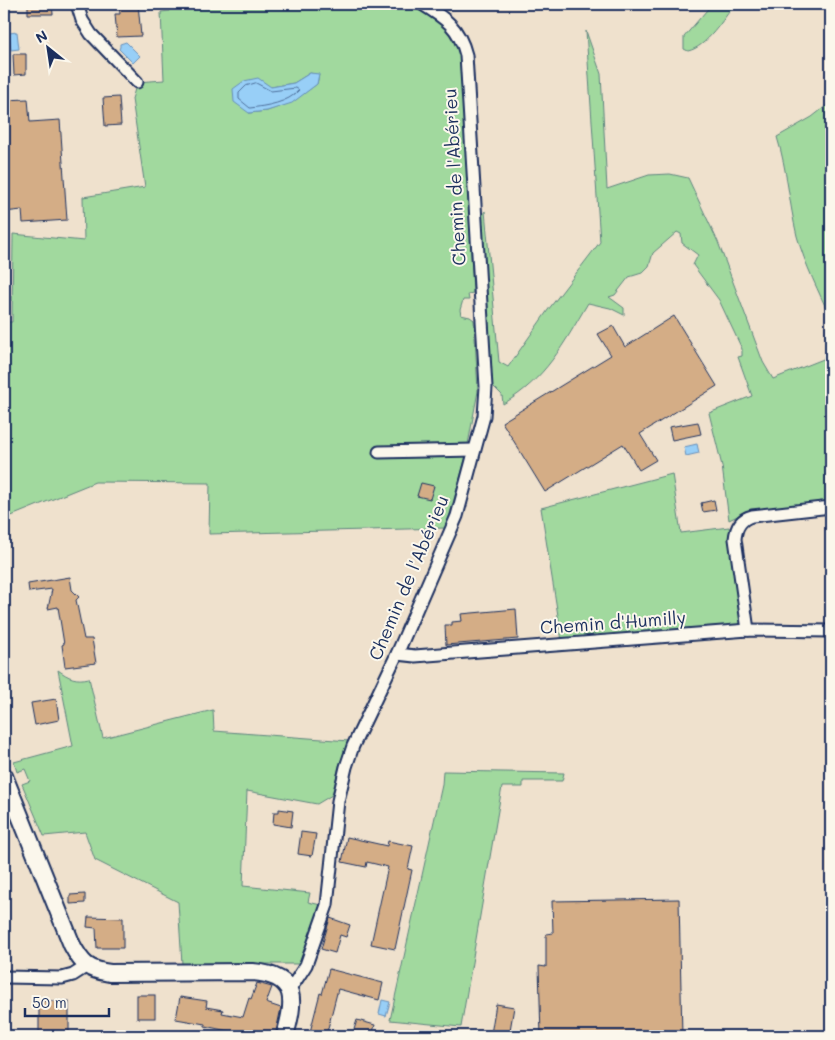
<svg xmlns="http://www.w3.org/2000/svg" width="835" height="1040" font-family="Mali,sans-serif">
	<style>
		.green { fill: #a1d99e; stroke: #5e847e; fill-rule: evenodd }
		.water { fill: #98cff7; stroke: #668fba }
		.lines { fill: none; stroke-linecap: round; stroke-linejoin: round }
		.shore { stroke: #4d6f9b; stroke-width: 1 }
		.building { fill: #d4ad86; stroke: #1b2f5e }
		.street-casing { stroke: #1b2f5e; stroke-width: 15 }
		.secondary-casing { stroke: #1b2f5e; stroke-width: 20 }
		.street { stroke: #fbf7ec; stroke-width: 11 }
		.secondary { stroke: #fbf7ec; stroke-width: 16 }
		.labels { text-anchor: middle; stroke-width: 4; stroke-linejoin: round; paint-order: stroke }
		.street-label { font-size: 18px; fill: #1b2f5e; stroke: #fbf7ec }
	</style>
	<rect width="100%" height="100%" fill="#efe1cd"/>
	<filter id="ink" filterUnits="userSpaceOnUse"><feTurbulence type="fractalNoise" baseFrequency=".02" numOctaves="2"/><feDisplacementMap in="SourceGraphic" scale="10" xChannelSelector="R" yChannelSelector="G"/><feConvolveMatrix kernelMatrix="1 2 1 2 8 2 1 2 1" color-interpolation-filters="sRGB"/></filter>
	<g filter="url(#ink)">
		<g class="green">
			<path d="M170,4H414L453,33L459,48L461,59L473,293L468,294L469,300H463L460,310L461,315L470,317L474,320L478,391L465,460L446,528L209,534L210,483L95,482L4,519V322H12L13,234L84,241L83,197L145,187L132,99L137,82L164,80L161,12L170,11ZM310,73L319,75L317,84L292,102L267,111L249,113L271,87L294,83Z"/>
			<path d="M712,4H735C723,19 707,47 688,51L684,49V37Z"/>
			<path d="M586,31L601,74L607,189L649,175L670,174L688,178L718,242L763,362L773,379L831,356V502L748,511L729,520L722,466L709,413L752,396L738,357L742,356V349L719,300L693,265L698,255L682,243L681,234L677,232L653,253L649,266L642,273L629,277L615,295L609,297L624,308V315L610,308L588,303C563,345 546,379 503,404L502,395L492,385L479,221L485,211L499,362L508,367L548,310L600,242Z"/>
			<path d="M831,102V319C819,292 805,265 797,236C789,203 787,169 777,137L812,117Z"/>
			<path d="M672,474L681,533L729,527L743,623L739,626L562,641L541,508Z"/>
			<path d="M58,670C69,678 76,681 89,678L103,738L213,710L214,731L349,741L339,766L332,795L317,804L247,791L243,886L310,893L308,902L321,905L299,964H182L178,902L95,860L85,832L44,836L22,784L30,781L25,769L17,772L14,762L73,746Z"/>
			<path d="M443,771L564,773L562,781H523V787H502L461,1027L390,1020L442,785Z"/>
		</g>
		<g class="water">
			<path d="M17,32L19,49L11,50L9,33Z"/>
			<path d="M126,42L140,56L133,63L119,49L120,47V44Z"/>
			<path d="M310,73L319,74L317,84L292,103L267,111L249,113L234,102L233,89L244,81L258,78L271,87L294,83Z"/>
			<path d="M697,444L699,453L686,456L684,447Z"/>
			<path d="M382,1000L390,1002L386,1016L379,1014Z"/>
		</g>
		<g class="lines">
			<path class="shore" d="M256,83L271,91L296,88L299,90C288,103 266,106 250,108L239,99V93L246,86Z"/>
		</g>
		<g class="building">
			<path d="M28,4H52L53,14H28Z"/>
			<path d="M119,4H138L141,36L117,37L115,14H120Z"/>
			<path d="M13,54H26V74L14,75Z"/>
			<path d="M119,97L121,125L105,126L103,98Z"/>
			<path d="M28,99L30,122L60,120L67,220L23,223L22,210L4,212V100Z"/>
			<path d="M674,316L717,386L640,434L656,460L639,470L623,444L545,492L502,422L611,355L598,334L613,326L625,347Z"/>
			<path d="M698,422L701,434L672,440L669,427Z"/>
			<path d="M421,483L434,486L430,499L417,496Z"/>
			<path d="M714,500L716,510L703,512L701,503Z"/>
			<path d="M70,577L72,590L79,597L76,600L84,639H92L96,663L65,667L62,645L64,644L58,607L48,609L52,589L29,592L28,584Z"/>
			<path d="M516,609L518,639L446,645L445,625H452V622L462,621L461,614Z"/>
			<path d="M56,699L59,720L35,725L31,703Z"/>
			<path d="M279,809L293,811L291,827L273,824L274,812H279Z"/>
			<path d="M301,832L316,834L312,856L298,854Z"/>
			<path d="M347,837L387,846L388,841L413,846L408,869L412,870L395,949L371,944L388,867L367,862L366,867L342,862Z"/>
			<path d="M85,894V903L70,904V895Z"/>
			<path d="M679,899L682,1036H541L539,966L546,967V934L553,933L552,901Z"/>
			<path d="M88,917L123,918V948H97L96,928L87,927Z"/>
			<path d="M330,918L350,925L346,937L340,935L335,953L321,949Z"/>
			<path d="M329,969L383,983L379,1000L338,989L326,1036H309L320,993L322,994Z"/>
			<path d="M257,983L272,987L266,1003L281,1008L275,1036H250L205,1026V1024L176,1019L180,997L207,1001L206,1007L223,1010L222,1013L243,1017L249,998L251,999Z"/>
			<rect x="137" y="995" width="18" height="23"/>
			<rect x="39" y="1001" width="30" height="35"/>
			<path d="M496,1004L514,1007L509,1036L491,1034Z"/>
			<path d="M357,1020L375,1025L372,1036H352Z"/>
		</g>
		<g class="lines">
			<g class="street-casing">
				<g id="street">
					<path d="M77,4L82,20L91,34L137,82"/>
					<path d="M379,452L474,450"/>
					<path d="M748,630L735,539C736,528 740,519 752,516L831,507"/>
					<path d="M397,654L415,656L748,630L831,631"/>
					<path d="M4,977L62,978L73,975L87,966"/>
					<path d="M288,988L295,982L306,965L327,905L338,801L346,767L353,746L397,654L457,516L484,416L486,387L466,55C459,27 445,18 422,4"/>
				</g>
			</g>
			<g class="secondary-casing">
				<path id="secondary" d="M4,776L72,945C82,964 88,970 110,973L253,972C300,976 294,1002 285,1036"/>
			</g>
			<use href="#street" class="street"/>
			<use href="#secondary" class="secondary"/>
		</g>
	</g>
	<g class="labels">
		<g class="street-label">
			<text transform="translate(455 177) rotate(-93)" y="6">Chemin de l'Abérieu</text>
			<text transform="translate(409 578) rotate(-67)" y="6">Chemin de l'Abérieu</text>
			<text transform="translate(613 623) rotate(-4)" y="6">Chemin d'Humilly</text>
		</g>
	</g>
	<rect width="835" height="1040" fill="none" stroke="#fbf7ec" stroke-width="20"/>
	<rect x="10" y="10" width="815" height="1020" fill="none" stroke="#1b2f5e" stroke-width="2" filter="url(#ink)"/>
	<g transform="translate(48 48) rotate(330)" stroke="#fbf7ec" stroke-width="4" paint-order="stroke">
	<path d="M0-4L9 19L0 12L-9 19Z" fill="#1b2f5e"/>
	<text y="-8" font-size="14" font-weight="bold" text-anchor="middle" fill="#1b2f5e">N</text>
	</g>
	<path d="M25 1008v8h84v-8" fill="none" stroke="#1b2f5e" stroke-width="2.5"/>
	<text x="32" y="1008" font-size="15" fill="#1b2f5e" stroke="#fbf7ec" stroke-width="4" paint-order="stroke">50 m</text>
</svg>
